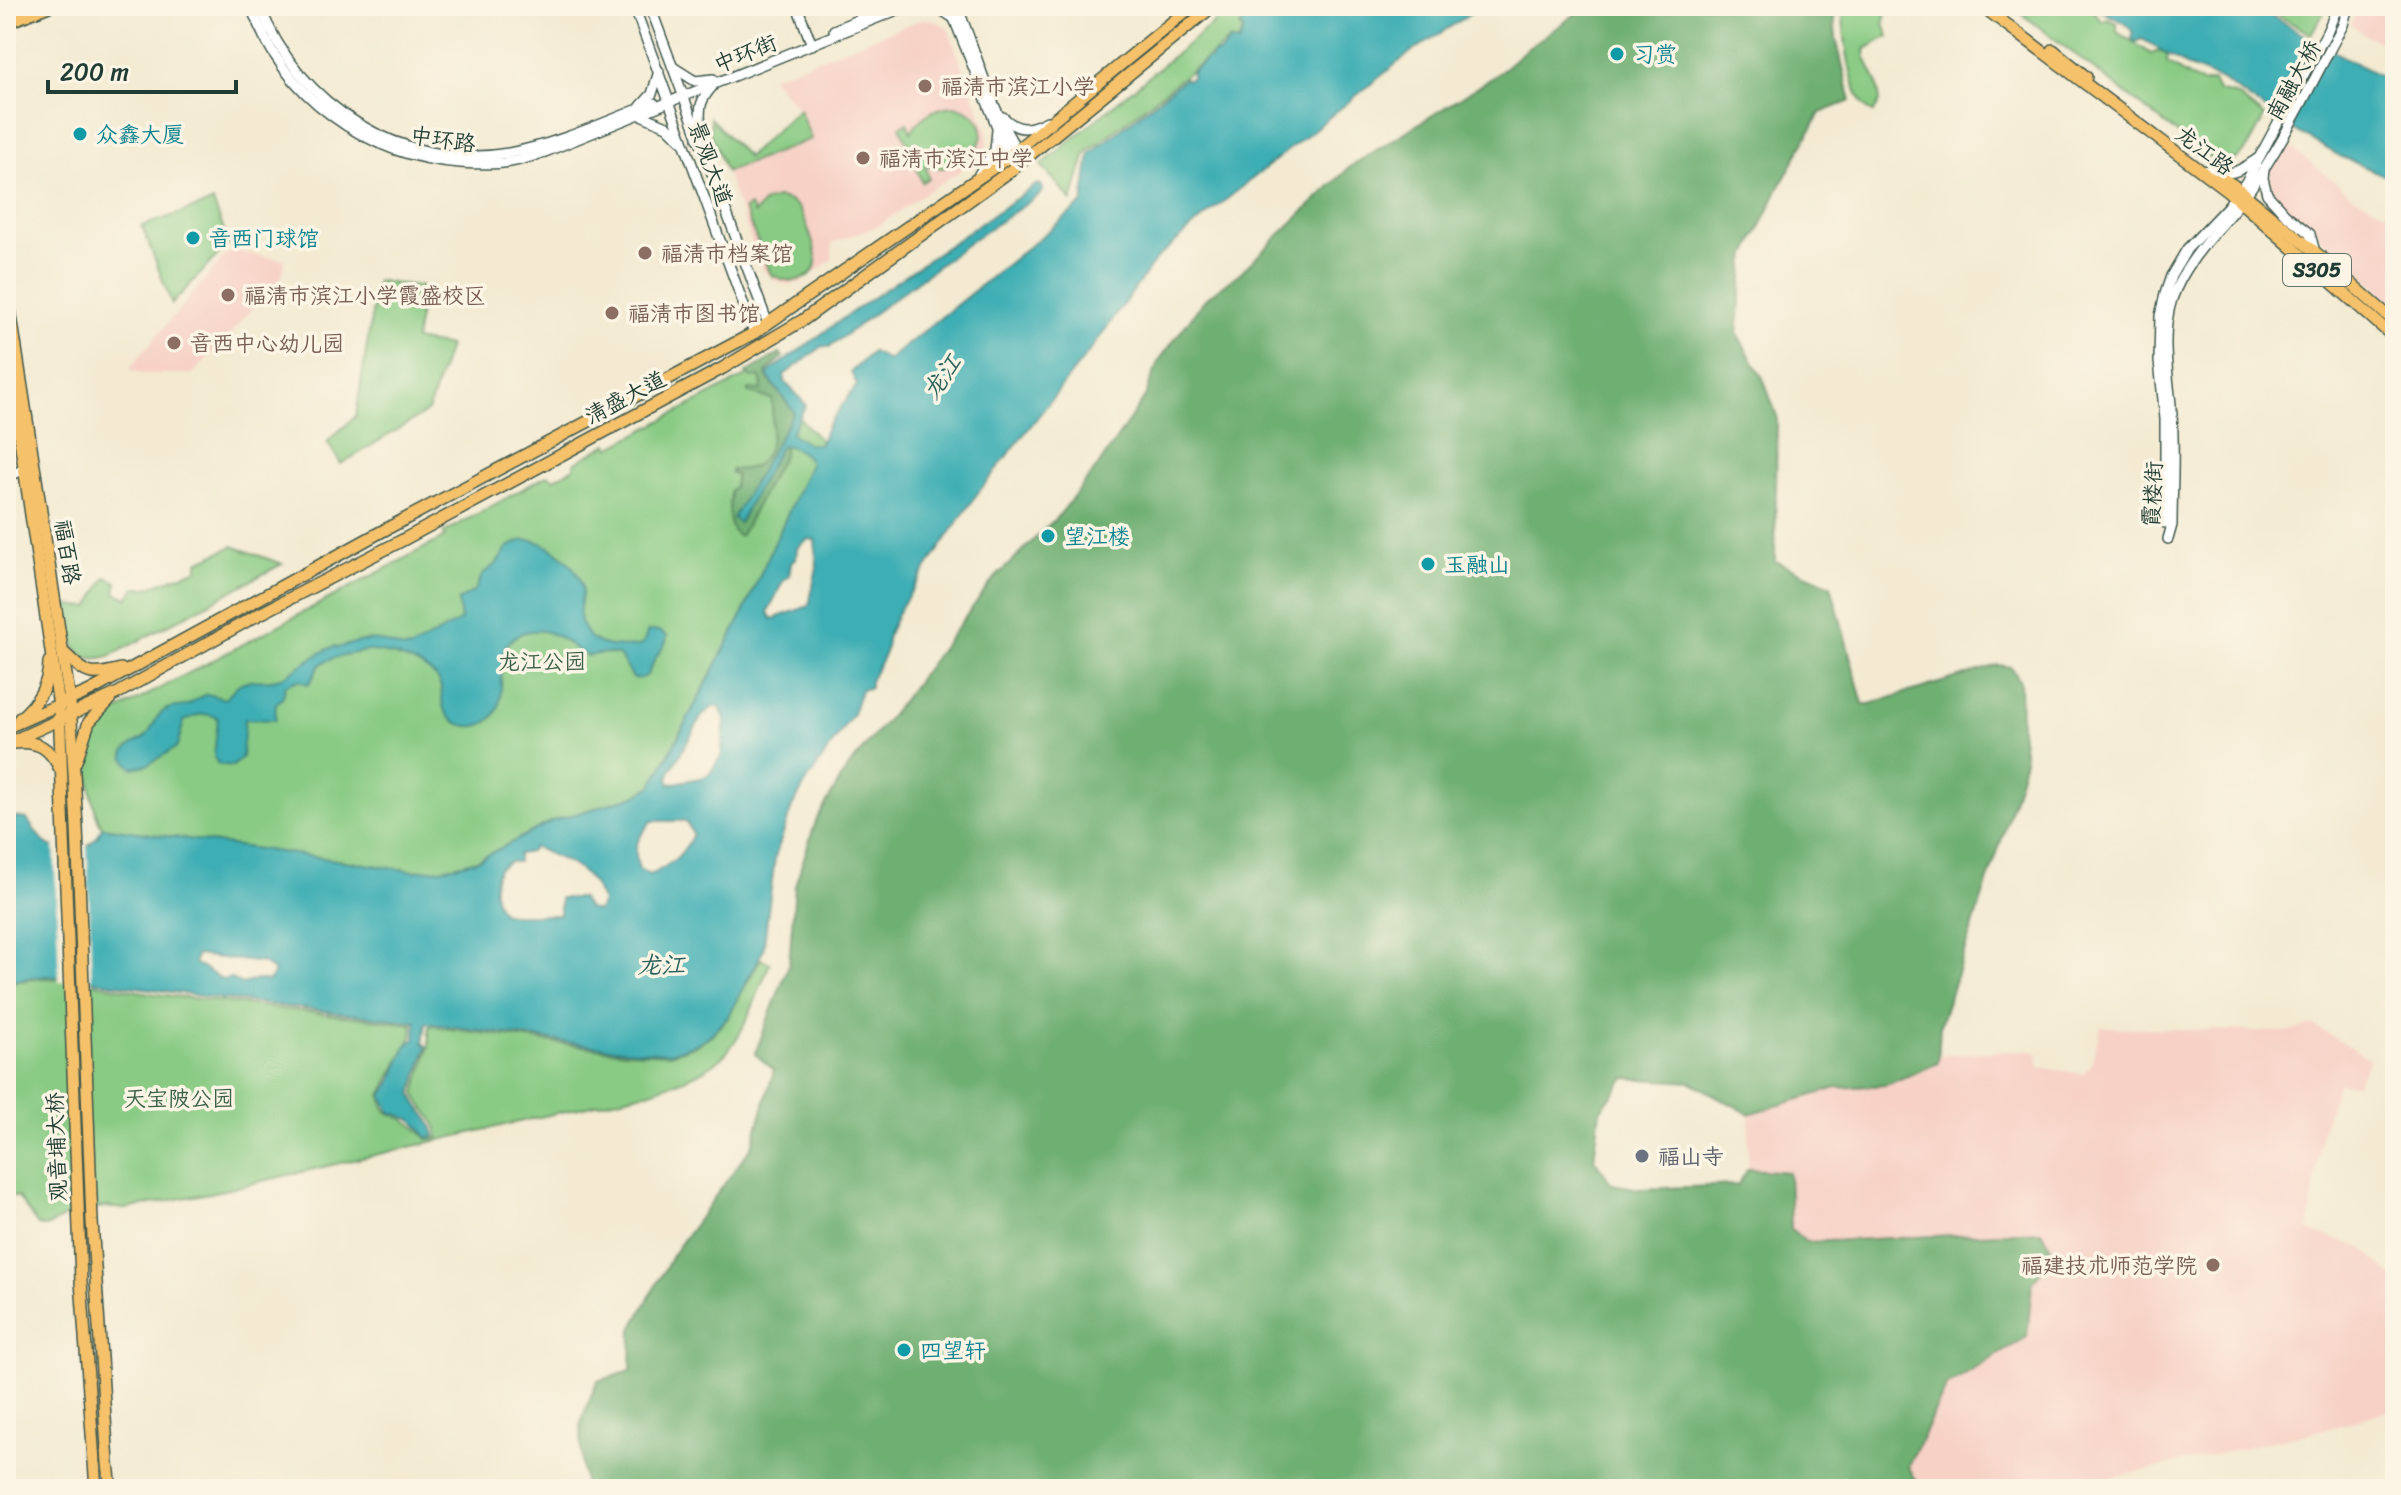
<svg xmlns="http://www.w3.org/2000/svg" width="2401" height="1495" font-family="Sriracha,'LXGW WenKai TC',sans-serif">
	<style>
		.built { fill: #f7d1c6 }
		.green { fill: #89cb84; stroke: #54845c; stroke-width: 2 }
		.forest { fill: #6eaf72; stroke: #467653; stroke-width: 2 }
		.water { fill: #3caeb4; stroke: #2e7674; stroke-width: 2; fill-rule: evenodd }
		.pier { fill: #f3ead1 }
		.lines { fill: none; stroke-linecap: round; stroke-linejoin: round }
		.minor-casing { stroke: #3f574c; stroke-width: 12 }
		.major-casing { stroke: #3f574c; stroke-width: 14 }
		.minor { stroke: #fff; stroke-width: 9 }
		.major { stroke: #f5c16b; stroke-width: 11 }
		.culture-dot { fill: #0f9aa8; stroke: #fcf5e5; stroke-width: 3 }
		.education-dot { fill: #8d6e63; stroke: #fcf5e5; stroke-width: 3 }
		.worship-dot { fill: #6b7280; stroke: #fcf5e5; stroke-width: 3 }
		.labels { text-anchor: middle; stroke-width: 7; stroke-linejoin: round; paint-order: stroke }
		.shield { fill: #fcf5e5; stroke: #617469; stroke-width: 2 }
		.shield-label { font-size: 20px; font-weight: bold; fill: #1f3d34 }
		.street-label { font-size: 22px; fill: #1f3d34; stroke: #fcf5e5 }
		.culture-label { font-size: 22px; fill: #0d838f; stroke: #fcf5e5; text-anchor: start }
		.education-label { font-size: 22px; fill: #785e54; stroke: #fcf5e5; text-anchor: start }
		.park-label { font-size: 22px; fill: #3a6048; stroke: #fcf5e5 }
		.worship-label { font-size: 22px; fill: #5b616d; stroke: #fcf5e5; text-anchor: start }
		.water-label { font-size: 24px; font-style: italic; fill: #285f5a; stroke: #fcf5e5 }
	</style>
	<rect width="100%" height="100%" fill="#fcf5e5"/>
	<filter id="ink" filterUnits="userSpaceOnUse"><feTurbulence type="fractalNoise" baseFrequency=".0125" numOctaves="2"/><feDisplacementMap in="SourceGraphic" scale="16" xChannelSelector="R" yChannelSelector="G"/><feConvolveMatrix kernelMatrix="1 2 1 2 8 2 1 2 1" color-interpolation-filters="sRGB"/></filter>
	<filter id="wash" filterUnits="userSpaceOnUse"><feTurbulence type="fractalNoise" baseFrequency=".006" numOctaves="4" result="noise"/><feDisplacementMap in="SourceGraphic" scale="32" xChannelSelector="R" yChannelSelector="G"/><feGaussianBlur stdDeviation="1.8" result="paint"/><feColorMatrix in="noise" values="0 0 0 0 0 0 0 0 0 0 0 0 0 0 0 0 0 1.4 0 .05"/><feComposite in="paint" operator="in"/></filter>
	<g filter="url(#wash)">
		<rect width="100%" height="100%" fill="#f3ead1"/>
		<g class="built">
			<path d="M2360,6H2395V50L2365,35L2351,24Z"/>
			<path d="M923,19L939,22L948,29L987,130L988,142L984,152L977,160L923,194L880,225L832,243V260L799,283L785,284L773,279L761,267L726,172L811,139L799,109L771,77Z"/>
			<path d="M2288,145L2354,197L2395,217V304L2276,198L2271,190L2270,169Z"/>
			<path d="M235,251L285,260L282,277L193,374H142L129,369L225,255Z"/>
			<path d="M2313,1025L2370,1059L2356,1084L2338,1083L2322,1131L2308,1231L2363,1248L2395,1279V1409L2334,1427L2108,1479L2110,1489H1921L1908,1466L1947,1386L2027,1337L2032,1284L2041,1231L1806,1242L1791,1230L1789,1172L1748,1169L1749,1114L1837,1088L1886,1085L1937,1063L1938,1055L2031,1050L2038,1054L2039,1067L2083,1074L2090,1067L2101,1027L2285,1032Z"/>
		</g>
		<g class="green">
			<path d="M1234,6H1270L1266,14L1245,18L1240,27L1243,30L1238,42L1230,40L1086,153L1072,201L1041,165Z"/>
			<path d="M1842,6H1890C1882,17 1883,24 1889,36L1865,49L1866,58L1877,82L1880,101L1873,113C1849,100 1844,31 1842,6Z"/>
			<path d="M2012,6H2087L2093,10L2102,22L2107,19L2117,23V32L2152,54L2158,51L2164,52L2168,57L2167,63L2202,84L2213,81L2218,91L2238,96L2264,117C2251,141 2244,169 2212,160Z"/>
			<path d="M2261,6H2328L2311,34Z"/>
			<path d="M954,106C1011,120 971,179 925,166L929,178L922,182L900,126L907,123L911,132C920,116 936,107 954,106Z"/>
			<path d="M799,109L811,139L726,172L711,134L710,118L747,157Z"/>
			<path d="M777,198C785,199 794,201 799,209C805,218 818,252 816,263C813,282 789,284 775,276L772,277L744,209L750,206L754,214L764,202Z"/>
			<path d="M213,202L229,243L172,304L142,226Z"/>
			<path d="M377,281L424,287L415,340L449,346L428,411L341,464L327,442L356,416Z"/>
			<path d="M761,368L794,412L821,441L740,620L652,786L635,796L552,821L478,860L442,869L414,871L102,827C91,808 83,752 94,732C97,727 102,722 106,717L445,537L443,533L548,475L554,479L574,468V463L608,444L610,448Z"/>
			<path d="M233,546L282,564L110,656C71,668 69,633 65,605L89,607L106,577L117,582L115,593L128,598L135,588H147L198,569V562Z"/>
			<path d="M760,959L770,963C758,991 746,1031 726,1053C707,1074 674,1083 648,1092L215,1192L125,1209L106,1207L85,1209L71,1214L46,1227L38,1225L18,1197L6,1195V985L11,982L45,978L73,980L155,994L413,1024L412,1037L381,1095C384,1117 392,1113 407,1121C415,1126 421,1133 427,1139L438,1138C437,1116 421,1110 415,1093L429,1047V1026L624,1052L670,1054L697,1045L714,1033L728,1018Z"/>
		</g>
		<g class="forest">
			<path d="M1587,6H1833L1836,38L1851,101L1820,113L1779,188L1745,259L1737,334L1762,376L1777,416L1775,561L1831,585L1863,704H1870L1998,665L2011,667L2020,681L2021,729L2025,760L2004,832L1940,1025L1938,1063L1886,1085L1837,1088L1749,1114L1691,1082L1625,1078L1600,1111L1594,1159L1612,1184L1640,1189L1738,1185L1748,1169L1789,1172L1791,1229L1806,1242L2041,1231L2054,1251L2032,1284L2027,1337L1947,1386L1908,1466L1921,1489H585L582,1467L581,1422L597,1381L631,1371L632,1329L673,1254L752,1146L774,1070L755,1054L789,964L795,885L816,821L829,799L846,770L900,704L993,580L1060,514L1098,466L1145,397L1158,362L1205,299L1240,273L1351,166L1495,76L1529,47Z"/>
			<path d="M780,353L783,357L766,372L767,377L794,412L734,518L740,522L777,450L781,445L784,446V453L741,535L738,536C724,525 731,506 730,490L734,488L736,475L731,473V470C739,469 750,470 756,465C776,451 772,420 772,399L749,393V389L761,390L762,383L759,377L751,378L746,373Z"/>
		</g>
		<g class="water">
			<path d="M1271,6H1483L1411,52L1203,218L1157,258L1092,348L977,494L936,554L899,610L888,634L885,653L870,681V688L861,689L853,714L807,781L792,807L775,857L763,951L727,1018L710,1035L696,1044L670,1053L624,1050L426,1023L423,1043L427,1046L412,1093C416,1109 431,1115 435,1136L428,1138L413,1120L390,1112L382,1096L392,1080L406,1046L415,1039L416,1022L208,997L73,978L46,976L10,981L6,983V816L27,819C50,855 49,847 89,845L98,836L102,827L414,871L442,869L478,860L552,821L635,796L652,786L740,620L810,464C808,453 792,446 781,445L739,523L733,518L794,412L768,377V373L849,314L1036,185L1039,184L1042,186L1043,190L1039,195L971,241L829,347L823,346L784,375L785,382L806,405L791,433L808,444H820L828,425L857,385L851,372L872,352L888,360L1083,203L1090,154L1185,78L1187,80L1193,76L1191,73L1207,59H1211V56L1216,52L1219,53L1230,41L1239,43L1244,29L1241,28L1245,19L1266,15ZM808,539L815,540L817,567L809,606L772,619L768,612L783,581L789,576L791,563L796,559L797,548ZM714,706L720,707L725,719L721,756L710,773L704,777L670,784L668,779L670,772L702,716ZM651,821H686L693,834C684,855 670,865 650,875L639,869C632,846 637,840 651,821ZM534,847C564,861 589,867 602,901L598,911L588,909L581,898H560V915H516L502,912C492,898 491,884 499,868L509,862H518V854L530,852ZM196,955L264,963L274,972L269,981L256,980L241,984L230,978L223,980L194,963Z"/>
			<path d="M2095,6H2256L2310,39L2395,84L2392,93L2395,95V180L2340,156L2296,131L2222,80L2189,67L2142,39L2136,42L2132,39L2133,32C2121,17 2108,17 2095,6Z"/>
			<path d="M523,540C545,538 577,563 582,586C584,596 578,606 580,616C584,648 614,648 638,646L643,644L648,631H659L667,636C666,647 660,650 655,659C648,670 650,681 633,678L619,655L605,653L587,656C574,649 564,639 550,633C542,630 535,630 526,632C478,645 522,706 483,724C467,730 448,723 443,706C441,696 443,685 436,677C424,664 385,650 368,651C362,651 331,658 326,661C316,665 316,677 308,684L298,680L286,685L282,699L276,703L275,720L245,719L242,757L233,766L218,764L214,757L218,718C204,711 197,715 184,721L177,747L147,765L133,768C111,749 136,745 146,736C152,731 154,720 160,714C169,705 179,709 190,704C196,700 200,696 207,694L225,699C230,694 233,689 238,685C250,676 266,684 280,678C300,668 314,654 335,646L337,648C353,643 367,638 384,642C394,645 401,650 411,648L461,620L458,601L475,590L483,574L497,563L508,547Z"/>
		</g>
		<path class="pier" d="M87,842L92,985L59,981L54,843Z"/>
	</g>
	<g filter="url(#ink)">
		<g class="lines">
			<g class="minor-casing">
				<g id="minor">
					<path d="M251,6C282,96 367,157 460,163C476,164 494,165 510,162C522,160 534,156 545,152L907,6"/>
					<path d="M260,6C297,105 402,172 509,153C558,144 607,121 654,103"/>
					<path d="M634,6L754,333"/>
					<path d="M650,6L768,324"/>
					<path d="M797,6L812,45"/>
					<path d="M935,6L952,17"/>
					<path d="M949,6L1005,147L1013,158"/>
					<path d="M957,6C977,53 991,112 1020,154"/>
					<path d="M834,30L890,6"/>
					<path d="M673,67L695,81L713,79"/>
					<path d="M641,106L652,94L659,71"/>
					<path d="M641,115L667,126L681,140"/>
					<path d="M1003,117C1018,132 1029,130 1047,121"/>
					<path d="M698,139C705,116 692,109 712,87"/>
					<path d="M2264,169L2263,178L2267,194L2285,214L2310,234L2315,252"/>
					<path d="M2207,170C2233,176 2236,173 2257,159"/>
					<path d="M979,174L995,150L997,130"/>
					<path d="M6,478L28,467"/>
					<path d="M2165,523V419L2159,361L2160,316L2165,294L2171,276L2187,249L2227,207L2246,182L2327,32L2338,6"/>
					<path d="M2168,539L2172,525C2172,489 2175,451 2172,415C2169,378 2160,336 2172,299C2186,259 2220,228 2246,195C2284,143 2312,82 2343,25L2348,6"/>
				</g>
			</g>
			<g class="major-casing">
				<g id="major">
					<path d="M1982,6L2228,191L2395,338"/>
					<path d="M6,11L20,6"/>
					<path d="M6,23L49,6"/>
					<path d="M2053,50L2086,77"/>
					<path d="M2218,176L2233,185L2315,252L2395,322"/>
					<path d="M6,283L70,701L77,827L92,1221L108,1463L111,1489"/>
					<path d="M6,344L59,706L81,1281L96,1489"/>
					<path d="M63,652C87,674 87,678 121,669"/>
					<path d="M19,719C37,704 49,686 49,662"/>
					<path d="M6,728L90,691L377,534L754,333L1003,161L1192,6"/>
					<path d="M14,743C38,740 50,748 60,769"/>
					<path d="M6,744L118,693L254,617L399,542L723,368L803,320L1010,171L1213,6"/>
					<path d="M76,761L89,722L109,701"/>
				</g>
			</g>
			<use href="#minor" class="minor"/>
			<use href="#major" class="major"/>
		</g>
	</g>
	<g class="culture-dot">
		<circle cx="1617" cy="54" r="8"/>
		<circle cx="80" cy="134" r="8"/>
		<circle cx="193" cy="238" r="8"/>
		<circle cx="1048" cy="536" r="8"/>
		<circle cx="1428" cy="564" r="8"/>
		<circle cx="904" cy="1350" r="8"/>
	</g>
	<g class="education-dot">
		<circle cx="925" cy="86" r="8"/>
		<circle cx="863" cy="158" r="8"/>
		<circle cx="645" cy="253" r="8"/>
		<circle cx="228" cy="295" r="8"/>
		<circle cx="612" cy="313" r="8"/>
		<circle cx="174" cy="343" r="8"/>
		<circle cx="2213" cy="1265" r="8"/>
	</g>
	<circle class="worship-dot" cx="1642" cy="1156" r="8"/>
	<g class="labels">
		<rect class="shield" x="2283" y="254" width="68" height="32" rx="6"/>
		<g class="shield-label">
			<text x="2317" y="277">S305</text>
		</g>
		<g class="street-label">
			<text transform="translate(745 53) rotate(-22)" y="8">中环街</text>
			<text transform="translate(2293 80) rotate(-61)" y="8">南融大桥</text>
			<text transform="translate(443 139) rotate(8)" y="8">中环路</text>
			<text transform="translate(2205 150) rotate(37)" y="8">龙江路</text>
			<text transform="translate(711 163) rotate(70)" y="8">景观大道</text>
			<text transform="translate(625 397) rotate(-28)" y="8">清盛大道</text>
			<text transform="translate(2152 494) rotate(-87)" y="8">霞楼街</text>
			<text transform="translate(68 552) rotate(81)" y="8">福百路</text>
			<text transform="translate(56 1147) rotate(-92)" y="8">观音埔大桥</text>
		</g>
		<g class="culture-label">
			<text x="1633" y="62">习赏</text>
			<text x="96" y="142">众鑫大厦</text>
			<text x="209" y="246">音西门球馆</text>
			<text x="1064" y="544">望江楼</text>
			<text x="1444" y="572">玉融山</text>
			<text x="920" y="1358">四望轩</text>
		</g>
		<g class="education-label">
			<text x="941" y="94">福清市滨江小学</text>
			<text x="879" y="166">福清市滨江中学</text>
			<text x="661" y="261">福清市档案馆</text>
			<text x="244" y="303">福清市滨江小学霞盛校区</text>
			<text x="628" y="321">福清市图书馆</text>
			<text x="190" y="351">音西中心幼儿园</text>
			<text x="2197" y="1273" text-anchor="end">福建技术师范学院</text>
		</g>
		<g class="park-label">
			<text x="542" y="669">龙江公园</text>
			<text x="179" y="1106">天宝陂公园</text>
		</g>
		<g class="worship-label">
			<text x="1658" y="1164">福山寺</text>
		</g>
		<g class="water-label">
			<text transform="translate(942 377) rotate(-55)" y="8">龙江</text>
			<text x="661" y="973">龙江</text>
		</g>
	</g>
	<rect width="2401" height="1495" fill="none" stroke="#fcf5e5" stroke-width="32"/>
	<path d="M48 80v12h188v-12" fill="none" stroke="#1f3d34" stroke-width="4"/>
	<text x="60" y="80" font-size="24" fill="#1f3d34" stroke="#fcf5e5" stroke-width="6" paint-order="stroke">200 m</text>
</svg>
